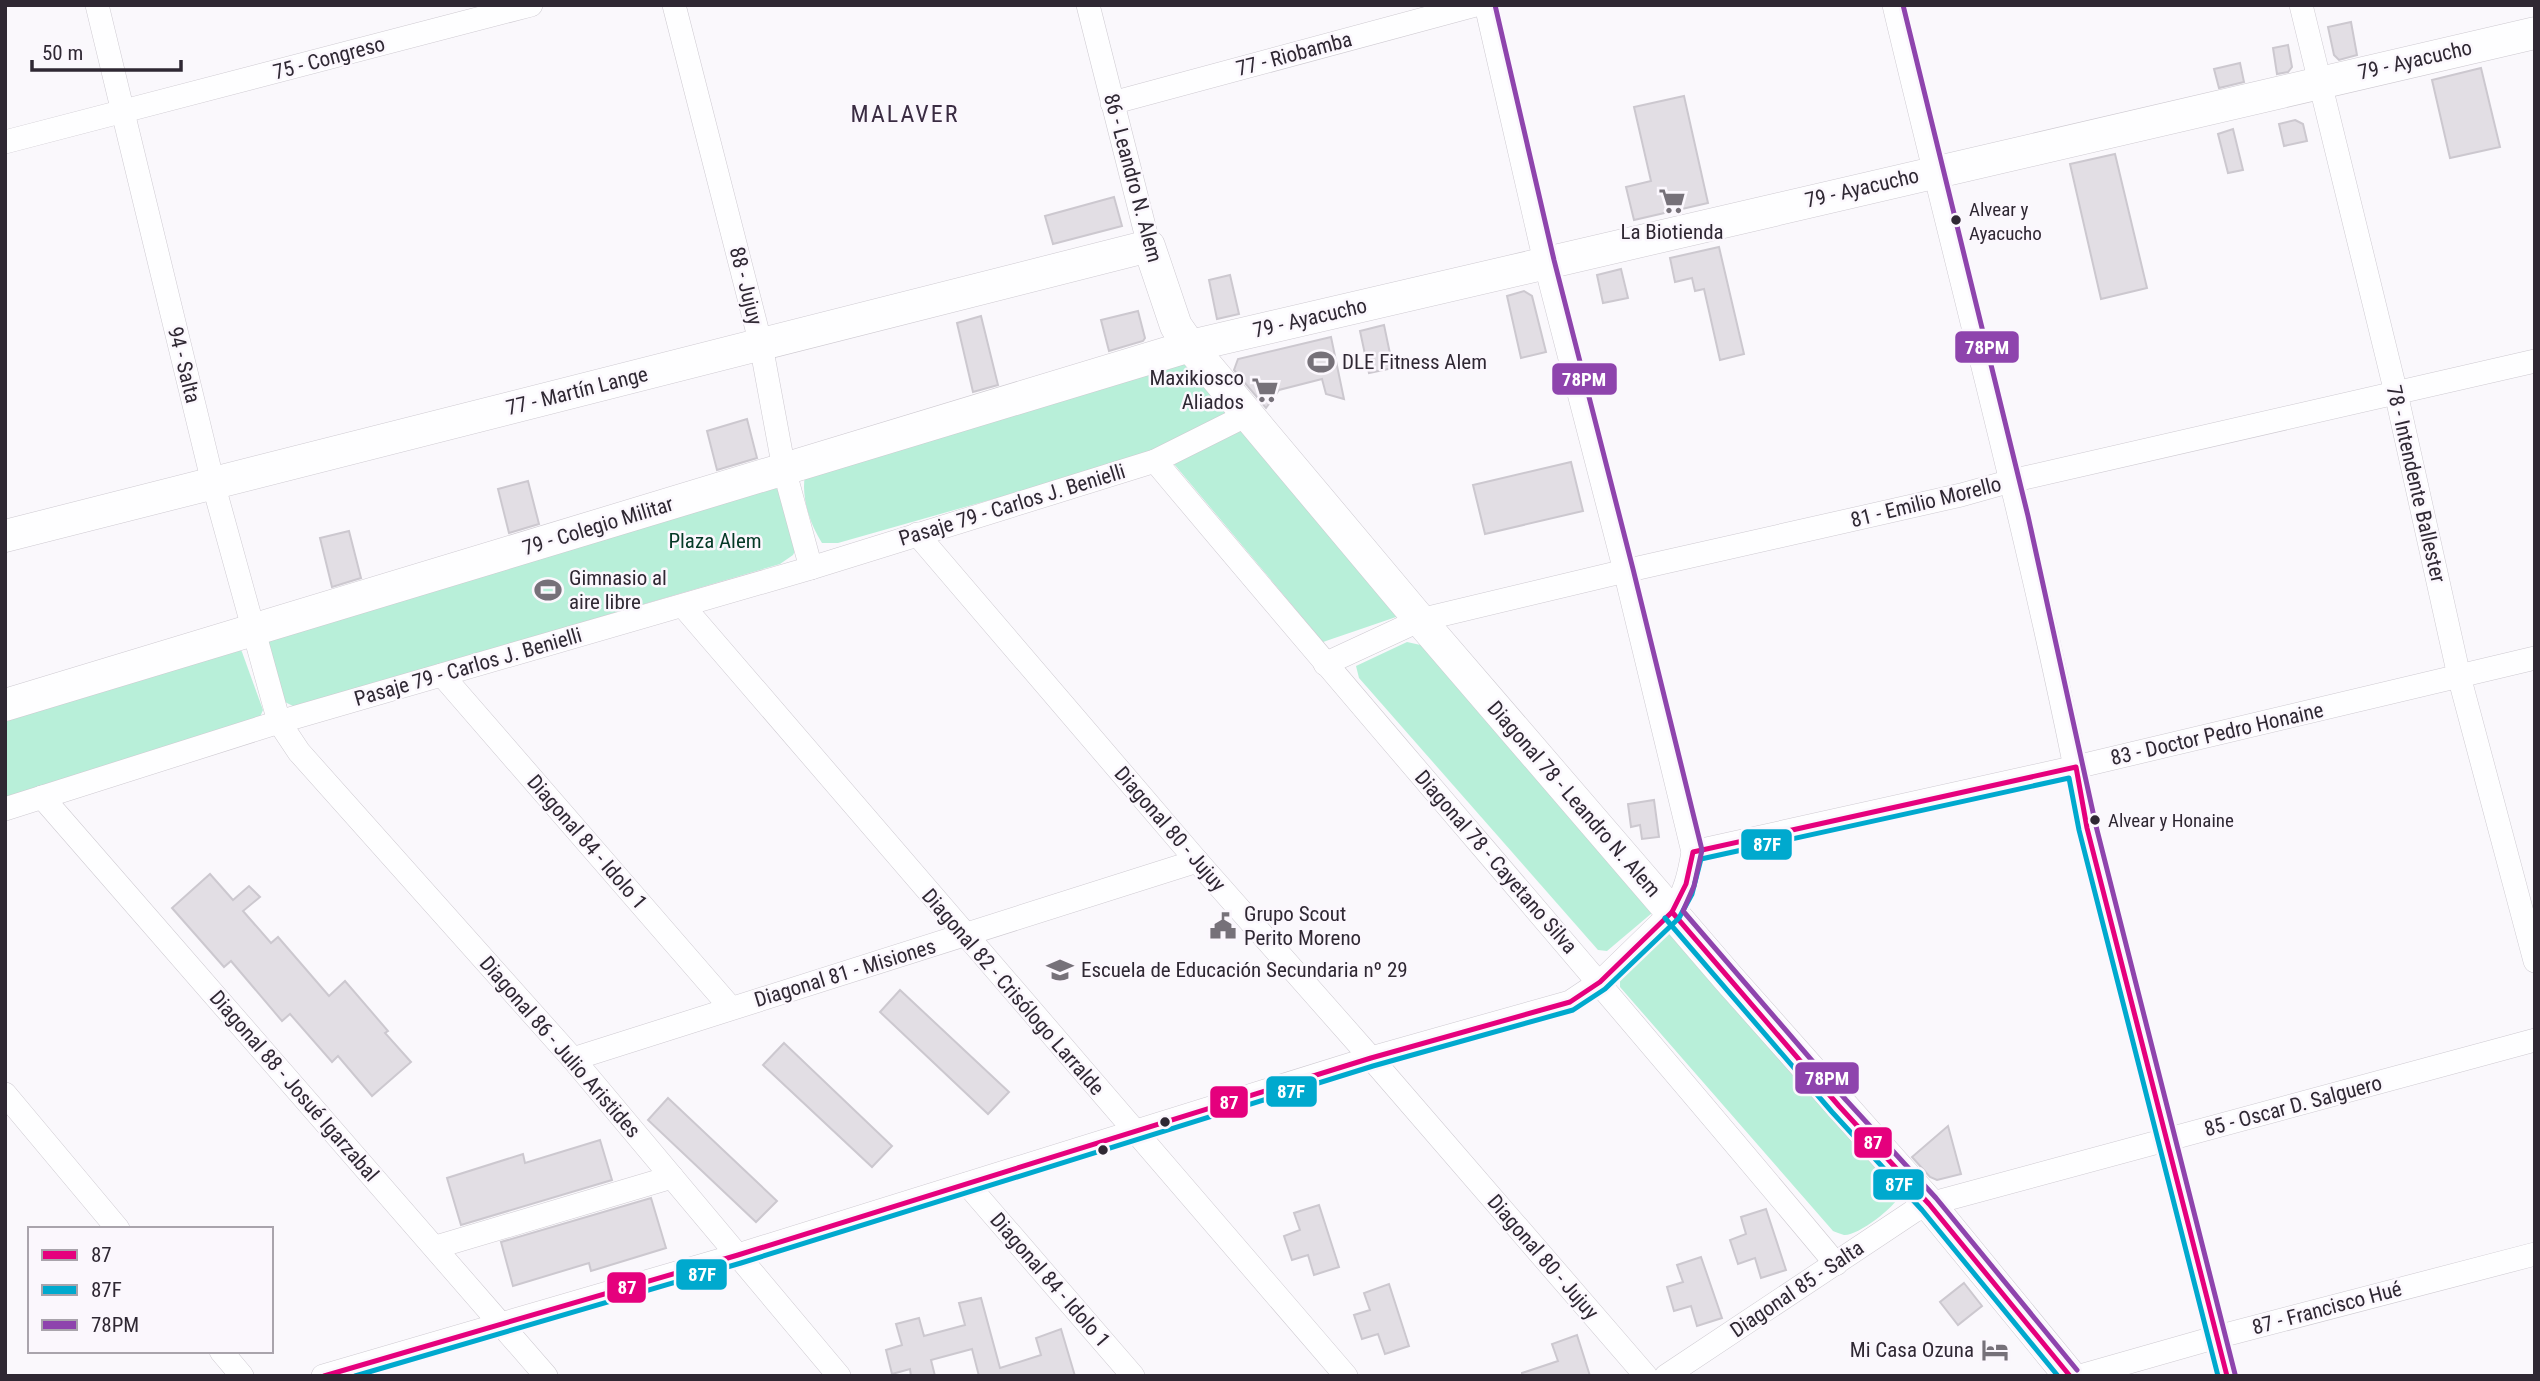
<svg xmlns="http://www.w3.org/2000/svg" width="2540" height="1381" font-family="'Roboto Condensed',sans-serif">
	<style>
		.green { fill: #b8efd9 }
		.building { fill: #e2dee4; stroke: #ccc8cf; stroke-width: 2 }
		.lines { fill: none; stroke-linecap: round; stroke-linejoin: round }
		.street-casing { stroke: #cecad1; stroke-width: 24 }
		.secondary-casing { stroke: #cecad1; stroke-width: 33 }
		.street { stroke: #fefeff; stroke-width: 23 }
		.secondary { stroke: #fefeff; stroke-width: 32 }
		.bus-1-casing { stroke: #fbf7fd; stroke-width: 10 }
		.bus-2-casing { stroke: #fbf7fd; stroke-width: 10 }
		.bus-3-casing { stroke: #fbf7fd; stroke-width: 10 }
		.bus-1 { stroke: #e5007d; stroke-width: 5 }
		.bus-2 { stroke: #00a9ce; stroke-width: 5 }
		.bus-3 { stroke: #8e44ad; stroke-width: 5 }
		.bus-dot { fill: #2f2833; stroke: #fbf7fd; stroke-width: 2.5 }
		.labels { text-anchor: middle; stroke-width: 5; stroke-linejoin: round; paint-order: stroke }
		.bus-label { font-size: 19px; fill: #2f2833; stroke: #fbf7fd; text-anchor: start }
		.street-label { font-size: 21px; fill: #2f2833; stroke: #fbf7fd }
		.poi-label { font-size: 21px; fill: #2f2833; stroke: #fbf7fd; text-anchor: start }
		.park-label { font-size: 21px; fill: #043926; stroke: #fbf7fd }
		.quarter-label { font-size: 24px; letter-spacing: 2px; fill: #3a2c42; stroke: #fbf7fd }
		.line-badge { stroke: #fbf7fd; stroke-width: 2.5 }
		.badge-label { font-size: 19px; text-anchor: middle; font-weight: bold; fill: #fff }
	</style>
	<rect width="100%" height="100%" fill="#faf8fc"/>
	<g class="green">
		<path d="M1179,360L1191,363L1229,408L1225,416L1141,457L838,543H822C810,524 801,498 805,475Z"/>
		<path d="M1241,426L1399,616L1323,642L1174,464Z"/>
		<path d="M775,487L783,496L797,547L793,555L780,564L295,707L283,701L268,644L269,633Z"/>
		<path d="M1407,642L1425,646L1652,913L1607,951L1598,950L1359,678L1356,666Z"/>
		<path d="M238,645L242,652L263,710L260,717L5,801V713Z"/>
		<path d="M1662,932L1676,934L1900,1195C1895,1207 1858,1236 1844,1235C1840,1234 1836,1232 1833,1231L1620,987V971Z"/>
	</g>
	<g class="building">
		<path d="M2351,22L2357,55L2339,60L2334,55L2328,27Z"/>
		<path d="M2288,45L2292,67L2288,72L2277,74L2273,48Z"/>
		<path d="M2240,63L2244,82L2219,88L2214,69Z"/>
		<path d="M2481,68L2500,147L2450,158L2432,80Z"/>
		<path d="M1684,96L1708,203L1634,220L1626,187L1651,181L1634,107Z"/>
		<path d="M2295,120L2303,124L2307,141L2284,146L2279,124Z"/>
		<path d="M2233,129L2243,170L2228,173L2218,134Z"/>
		<path d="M2115,154L2147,288L2101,299L2070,164Z"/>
		<path d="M1114,197L1122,226L1053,244L1045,216Z"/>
		<path d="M1719,247L1744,354L1720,360L1704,289L1695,291L1692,278L1675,282L1670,258Z"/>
		<path d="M1621,269L1628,298L1603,303L1597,275Z"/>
		<path d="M1230,275L1239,314L1217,319L1209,280Z"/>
		<path d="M1524,291L1532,296L1546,352L1521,358L1507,296Z"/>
		<path d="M1138,311L1145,338L1143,341L1109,351L1101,320Z"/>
		<path d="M981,316L998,385L973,392L957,323Z"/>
		<path d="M1384,325L1393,368L1369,373L1360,331Z"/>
		<path d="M1331,337L1344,399L1326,394L1322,379L1279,390L1266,408L1234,370L1238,359Z"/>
		<path d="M747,419L757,458L717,470L707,431Z"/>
		<path d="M1571,462L1583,511L1485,534L1473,485Z"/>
		<path d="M528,481L539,524L509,533L498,489Z"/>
		<path d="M349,531L361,578L332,587L320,538Z"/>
		<path d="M1654,800L1659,837L1642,839L1640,825L1631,827L1628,804Z"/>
		<path d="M210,874L233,900L249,886L260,897L243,911L271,943L278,937L329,996L345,981L388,1031L385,1033L411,1062L372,1096L338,1056L332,1062L290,1014L282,1021L231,961L224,967L172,908Z"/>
		<path d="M900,990L1009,1092L988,1114L880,1012Z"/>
		<path d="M784,1043L892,1146L872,1167L763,1065Z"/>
		<path d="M668,1098L777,1201L756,1222L648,1120Z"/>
		<path d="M1948,1126L1961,1174L1937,1180L1930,1177L1912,1157Z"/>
		<path d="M600,1140L612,1180L461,1225L447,1178L523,1154L525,1163Z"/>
		<path d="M651,1198L666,1248L591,1271L589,1263L513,1286L501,1242Z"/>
		<path d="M1319,1205L1339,1267L1314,1275L1308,1255L1292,1260L1284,1236L1300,1230L1294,1213Z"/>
		<path d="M1766,1209L1786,1270L1761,1278L1755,1258L1738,1264L1730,1240L1746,1234L1741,1217Z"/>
		<path d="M1701,1257L1722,1318L1697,1326L1691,1306L1674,1311L1667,1287L1683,1282L1677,1265Z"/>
		<path d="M1964,1283L1982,1306L1958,1325L1940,1302Z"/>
		<path d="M1389,1284L1409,1346L1385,1354L1378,1334L1362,1339L1354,1315L1370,1310L1364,1293Z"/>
		<path d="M981,1298L1000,1368L1041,1355L1036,1338L1061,1329L1075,1376H979L972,1349L931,1360L935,1376H911L910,1369L892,1374L886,1350L902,1345L896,1324L919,1318L924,1336L965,1325L959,1303Z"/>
		<path d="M1577,1335L1590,1376H1522V1373L1558,1361L1552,1344Z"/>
	</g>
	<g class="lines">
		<g class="street-casing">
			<g id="street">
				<path d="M97,5L213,483L279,722L299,752L573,1059L839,1376"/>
				<path d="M674,5L761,345L784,469L811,568"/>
				<path d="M1088,5L1149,246"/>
				<path d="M1894,5C1959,279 2034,551 2087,828L2227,1376"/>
				<path d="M2301,5L2396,393L2459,676L2535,961"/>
				<path d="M1112,103L1476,5"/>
				<path d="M5,142L531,5"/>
				<path d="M1155,461C1380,730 1611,994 1836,1264"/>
				<path d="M917,534L1197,861L1371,1058L1646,1376"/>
				<path d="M683,606L1346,1376"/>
				<path d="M1325,664L1420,620L1625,571L1961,495L2011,481L2535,361"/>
				<path d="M442,675L731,1008"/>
				<path d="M42,797L546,1376"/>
				<path d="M5,809L279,722L811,568L1155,461L1247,415"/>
				<path d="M1693,852L2076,767L2535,658"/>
				<path d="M573,1059L1197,861"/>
				<path d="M5,1094L118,1229"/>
				<path d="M967,1184L1133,1376"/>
				<path d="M436,1247L672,1177"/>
				<path d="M221,1351L242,1376"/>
				<path d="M323,1376L738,1255L1371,1058L1570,1002L1600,982L1672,912C1685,893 1689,875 1693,852L1625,571L1545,262L1486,5"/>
				<path d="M1666,1376L1914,1211L1929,1204L2535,1040"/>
				<path d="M2080,1376L2217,1337L2535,1254"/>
			</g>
		</g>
		<g class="secondary-casing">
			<g id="secondary">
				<path d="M5,536L1149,246L1176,326L1190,346L1420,620L1729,979L1929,1204L2070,1376"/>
				<path d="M5,705L1190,346L2535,33"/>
			</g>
		</g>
		<use href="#street" class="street"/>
		<use href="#secondary" class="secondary"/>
		<g class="bus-1-casing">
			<g id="bus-1">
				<path d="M1672,912L1839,1106L1929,1204L2070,1376"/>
				<path d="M324,1376L738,1255L1371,1058L1570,1002L1600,982L1672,912L1686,884L1693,852L2076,767L2087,828L2227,1376"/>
			</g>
		</g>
		<g class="bus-2-casing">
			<g id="bus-2">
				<path d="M1665,918L1832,1112L1922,1210L2058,1376"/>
				<path d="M355,1376L741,1263L1373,1066L1573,1010L1605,989L1679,918L1692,894L1701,859L2069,778L2079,830L2218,1376"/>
			</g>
		</g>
		<g class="bus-3-casing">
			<g id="bus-3">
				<path d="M1495,5L1554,260L1633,569L1702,850L1694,886L1683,911L1846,1100L1936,1198L2077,1370"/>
				<path d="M1903,5L2028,516L2096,826L2235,1374"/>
			</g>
		</g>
		<use href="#bus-1" class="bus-1"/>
		<use href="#bus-2" class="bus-2"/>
		<use href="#bus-3" class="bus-3"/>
	</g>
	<defs>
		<g id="supermarket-bare" transform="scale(2.1)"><path d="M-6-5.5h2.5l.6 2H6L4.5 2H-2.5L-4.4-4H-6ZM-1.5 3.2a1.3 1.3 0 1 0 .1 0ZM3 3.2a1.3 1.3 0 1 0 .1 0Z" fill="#767179" stroke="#fbf7fd" stroke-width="2.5" paint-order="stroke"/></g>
		<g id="stadium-bare" transform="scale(2.1)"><path d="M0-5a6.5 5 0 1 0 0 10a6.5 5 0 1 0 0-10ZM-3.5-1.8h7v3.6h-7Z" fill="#767179" stroke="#fbf7fd" stroke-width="2.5" paint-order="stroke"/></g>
		<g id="civic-bare" transform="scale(2.1)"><path d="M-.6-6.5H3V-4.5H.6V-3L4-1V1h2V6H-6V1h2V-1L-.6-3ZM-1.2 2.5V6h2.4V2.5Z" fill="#767179" stroke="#fbf7fd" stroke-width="2.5" paint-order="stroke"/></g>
		<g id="school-bare" transform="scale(2.1)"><path d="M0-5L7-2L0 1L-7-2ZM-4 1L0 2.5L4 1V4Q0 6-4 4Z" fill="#767179" stroke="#fbf7fd" stroke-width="2.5" paint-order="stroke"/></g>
		<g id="hotel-bare" transform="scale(2.1)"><path d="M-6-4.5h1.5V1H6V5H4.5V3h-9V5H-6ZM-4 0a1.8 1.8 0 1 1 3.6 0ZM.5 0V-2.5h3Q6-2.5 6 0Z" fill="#767179" stroke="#fbf7fd" stroke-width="2.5" paint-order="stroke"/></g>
	</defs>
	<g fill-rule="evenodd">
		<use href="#supermarket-bare" x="1672" y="201"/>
		<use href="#stadium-bare" x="1321" y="362"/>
		<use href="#supermarket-bare" x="1265" y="390"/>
		<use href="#stadium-bare" x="548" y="590"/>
		<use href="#civic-bare" x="1223" y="926"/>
		<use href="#school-bare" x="1060" y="970"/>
		<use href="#hotel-bare" x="1995" y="1350"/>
	</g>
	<g class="bus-dot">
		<circle cx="1956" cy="220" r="6"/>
		<circle cx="2095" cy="820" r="6"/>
		<circle cx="1165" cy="1122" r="6"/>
		<circle cx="1103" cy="1150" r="6"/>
	</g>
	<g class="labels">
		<g class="bus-label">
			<text x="1969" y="216">Alvear y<tspan x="1969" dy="24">Ayacucho</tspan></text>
			<text x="2108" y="827">Alvear y Honaine</text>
		</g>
		<g class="street-label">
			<text transform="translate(1294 54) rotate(-15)" y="7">77 - Riobamba</text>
			<text transform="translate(329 58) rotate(-15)" y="7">75 - Congreso</text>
			<text transform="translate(2415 60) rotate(-13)" y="7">79 - Ayacucho</text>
			<text transform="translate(1133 178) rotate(75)" y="7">86 - Leandro N. Alem</text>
			<text transform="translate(1862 188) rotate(-13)" y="7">79 - Ayacucho</text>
			<text transform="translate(746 286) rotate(76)" y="7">88 - Jujuy</text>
			<text transform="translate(1310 318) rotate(-13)" y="7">79 - Ayacucho</text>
			<text transform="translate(184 365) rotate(76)" y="7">94 - Salta</text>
			<text transform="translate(577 391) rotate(-14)" y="7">77 - Martín Lange</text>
			<text transform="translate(2416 484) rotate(77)" y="7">78 - Intendente Ballester</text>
			<text transform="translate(1926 502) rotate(-14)" y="7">81 - Emilio Morello</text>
			<text transform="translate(1012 505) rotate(-17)" y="7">Pasaje 79 - Carlos J. Benielli</text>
			<text transform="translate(598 526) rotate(-17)" y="7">79 - Colegio Militar</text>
			<text transform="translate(468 667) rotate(-16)" y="7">Pasaje 79 - Carlos J. Benielli</text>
			<text transform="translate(2217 734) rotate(-13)" y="7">83 - Doctor Pedro Honaine</text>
			<text transform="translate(1574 799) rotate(49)" y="7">Diagonal 78 - Leandro N. Alem</text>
			<text transform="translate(1170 829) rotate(49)" y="7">Diagonal 80 - Jujuy</text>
			<text transform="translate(587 842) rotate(49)" y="7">Diagonal 84 - Idolo 1</text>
			<text transform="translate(1496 862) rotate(49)" y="7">Diagonal 78 - Cayetano Silva</text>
			<text transform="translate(845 973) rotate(-17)" y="7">Diagonal 81 - Misiones</text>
			<text transform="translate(1013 992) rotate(49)" y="7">Diagonal 82 - Crisólogo Larralde</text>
			<text transform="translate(560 1047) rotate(49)" y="7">Diagonal 86 - Julio Aristides</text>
			<text transform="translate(294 1086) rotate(49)" y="7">Diagonal 88 - Josué Igarzabal</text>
			<text transform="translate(2293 1106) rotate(-15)" y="7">85 - Oscar D. Salguero</text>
			<text transform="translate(1543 1257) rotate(49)" y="7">Diagonal 80 - Jujuy</text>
			<text transform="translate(1050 1280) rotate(49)" y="7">Diagonal 84 - Idolo 1</text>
			<text transform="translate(1797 1289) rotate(-34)" y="7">Diagonal 85 - Salta</text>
			<text transform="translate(2327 1308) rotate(-15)" y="7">87 - Francisco Hué</text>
		</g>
		<g class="poi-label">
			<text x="1672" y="239" text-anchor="middle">La Biotienda</text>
			<text x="1342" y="369">DLE Fitness Alem</text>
			<text x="1244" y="385" text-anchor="end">Maxikiosco<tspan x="1244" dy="24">Aliados</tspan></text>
			<text x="569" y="585">Gimnasio al<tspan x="569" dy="24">aire libre</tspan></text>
			<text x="1244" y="921">Grupo Scout<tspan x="1244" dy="24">Perito Moreno</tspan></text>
			<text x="1081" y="977">Escuela de Educación Secundaria nº 29</text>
			<text x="1974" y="1357" text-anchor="end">Mi Casa Ozuna</text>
		</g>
		<g class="park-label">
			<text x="715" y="548">Plaza Alem</text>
		</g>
		<g class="quarter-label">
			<text x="905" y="122">MALAVER</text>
		</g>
	</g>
	<g class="line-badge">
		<rect x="1954" y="330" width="66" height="34" rx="7" fill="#8e44ad"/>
		<rect x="1551" y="362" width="67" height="34" rx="7" fill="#8e44ad"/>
		<rect x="1740" y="828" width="53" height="33" rx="7" fill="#00a9ce"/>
		<rect x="1794" y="1061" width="66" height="34" rx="7" fill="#8e44ad"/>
		<rect x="1265" y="1075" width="53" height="33" rx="7" fill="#00a9ce"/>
		<rect x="1209" y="1085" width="40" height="34" rx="7" fill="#e5007d"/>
		<rect x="1853" y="1126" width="40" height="33" rx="7" fill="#e5007d"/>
		<rect x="1872" y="1168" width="53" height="33" rx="7" fill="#00a9ce"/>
		<rect x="675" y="1258" width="53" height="33" rx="7" fill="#00a9ce"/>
		<rect x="606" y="1271" width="41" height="33" rx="7" fill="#e5007d"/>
	</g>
	<g class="badge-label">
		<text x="1987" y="354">78PM</text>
		<text x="1584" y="386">78PM</text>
		<text x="1767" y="851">87F</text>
		<text x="1827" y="1085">78PM</text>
		<text x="1291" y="1098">87F</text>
		<text x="1229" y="1109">87</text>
		<text x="1873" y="1149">87</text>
		<text x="1899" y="1191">87F</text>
		<text x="702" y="1281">87F</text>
		<text x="627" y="1294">87</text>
	</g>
	<rect width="2540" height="1381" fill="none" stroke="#2f2833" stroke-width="14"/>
	<rect x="28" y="1227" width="245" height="126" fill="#fbf7fd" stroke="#a9a4ac" stroke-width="2"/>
	<rect x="42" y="1250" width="35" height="10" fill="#e5007d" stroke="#a9a4ac" stroke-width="2"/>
	<text x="91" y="1262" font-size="21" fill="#2f2833">87</text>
	<rect x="42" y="1285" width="35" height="10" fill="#00a9ce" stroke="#a9a4ac" stroke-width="2"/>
	<text x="91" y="1297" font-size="21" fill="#2f2833">87F</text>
	<rect x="42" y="1320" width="35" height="10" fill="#8e44ad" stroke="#a9a4ac" stroke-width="2"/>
	<text x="91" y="1332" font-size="21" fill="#2f2833">78PM</text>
	<path d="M32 60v10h149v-10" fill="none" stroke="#2f2833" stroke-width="3.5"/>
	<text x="42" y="60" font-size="21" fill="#2f2833" stroke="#fbf7fd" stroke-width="5" paint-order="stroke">50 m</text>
</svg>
